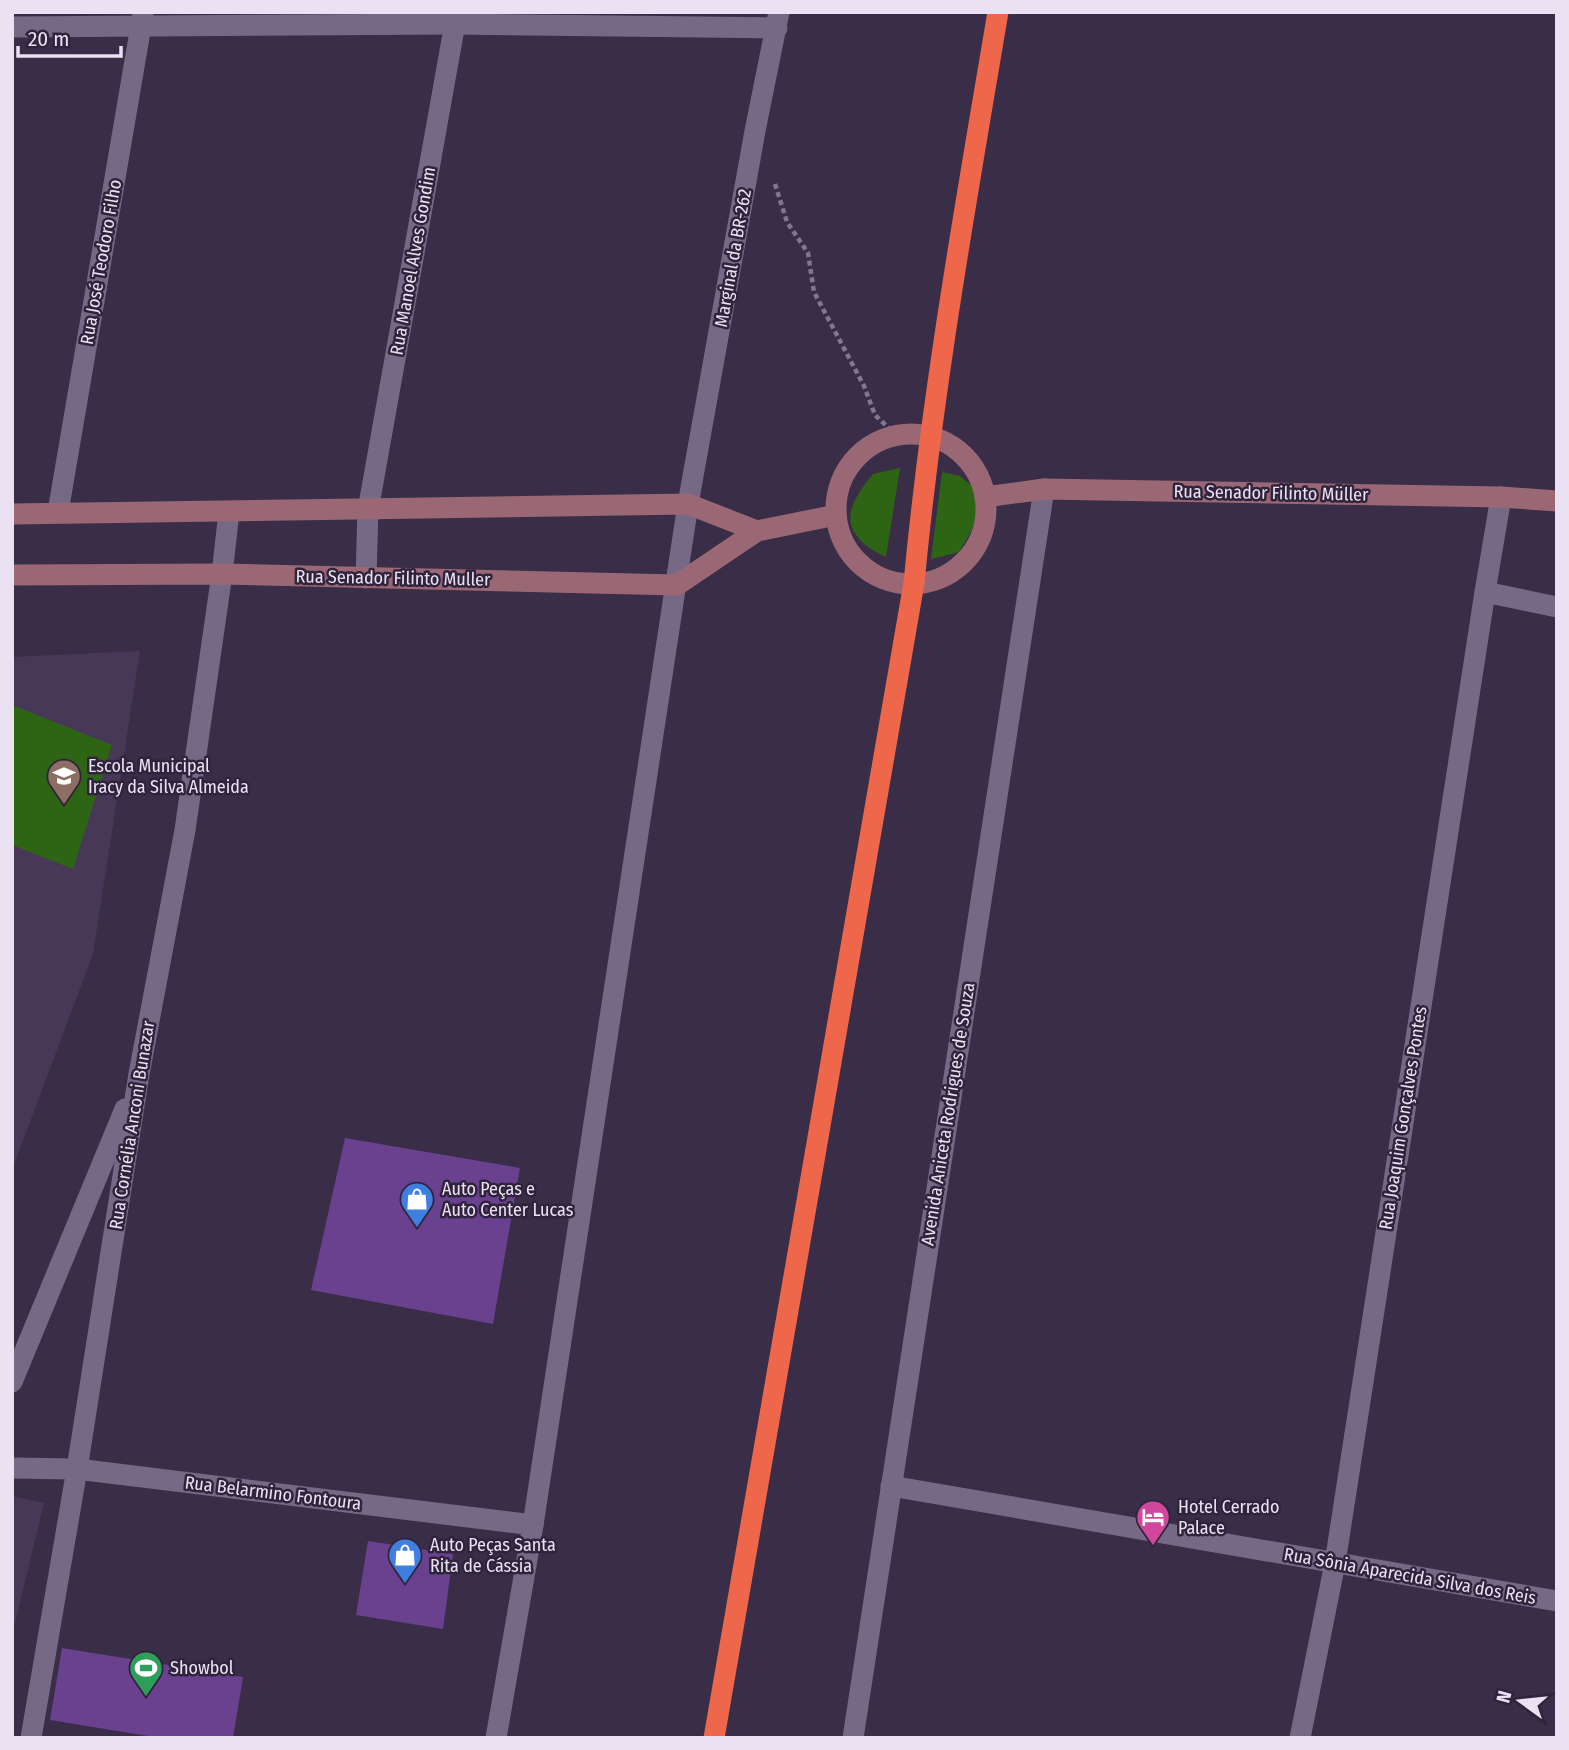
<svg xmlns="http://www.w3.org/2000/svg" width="1569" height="1750" font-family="'Fira Sans Condensed',sans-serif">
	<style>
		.built { fill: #483857 }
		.green { fill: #2e6514 }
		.building { fill: #69418e }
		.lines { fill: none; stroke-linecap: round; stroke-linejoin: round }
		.path { stroke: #82778d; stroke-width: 4.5; stroke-dasharray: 5 3.5; stroke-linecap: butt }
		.street { stroke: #766986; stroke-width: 21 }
		.secondary { stroke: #9a6874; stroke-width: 21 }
		.highway { stroke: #ee674b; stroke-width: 21 }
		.labels { text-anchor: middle; stroke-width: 5; stroke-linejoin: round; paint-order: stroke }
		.street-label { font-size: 18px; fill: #eae2f3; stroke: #30233c }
		.poi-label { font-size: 18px; fill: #eae2f3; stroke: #30233c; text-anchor: start }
	</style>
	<rect width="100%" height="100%" fill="#3a2d47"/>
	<g class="built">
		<path d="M140,651L93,954L12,1170V657Z"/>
		<path d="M12,1496L44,1503L12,1635Z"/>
	</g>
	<g class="green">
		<path d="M900,468L886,557C880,554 873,551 867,546C836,522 854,498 873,474Z"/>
		<path d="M942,472L960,476L972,486L978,508L972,530L959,552L931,559Z"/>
		<path d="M12,705L112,745L73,869L12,845Z"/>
	</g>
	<g class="building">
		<path d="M345,1138L520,1168L493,1324L311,1290Z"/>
		<path d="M368,1541L453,1554L443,1629L356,1615Z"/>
		<path d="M62,1648L243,1677L233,1738H160L50,1720Z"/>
	</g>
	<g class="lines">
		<path class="path" d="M775,184L787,222L808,253L814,292L864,386L875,415L896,435"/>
		<g class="street">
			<path d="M12,27L455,24L777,28"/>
			<path d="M58,512L143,14"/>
			<path d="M366,578L368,510L457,12"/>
			<path d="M1485,592L1557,607"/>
			<path d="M12,1382L125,1109"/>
			<path d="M12,1468L77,1469L533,1525"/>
			<path d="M891,1486L1557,1601"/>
			<path d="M31,1738L77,1469L139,1074L185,830L222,574L229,512"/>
			<path d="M496,1738L533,1525L688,504L755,131L779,12"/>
			<path d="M853,1738L1044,489"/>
			<path d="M1300,1738L1335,1563L1485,592L1501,497"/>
		</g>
		<g class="secondary">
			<circle cx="911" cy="509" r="75"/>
			<path d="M985,497L1044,489L1501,497L1557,501"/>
			<path d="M12,514L688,504L757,531"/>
			<path d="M12,575L222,574L677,585L757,531L836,515"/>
		</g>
		<path class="highway" d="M714,1738L914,583C932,392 966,202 998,12"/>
	</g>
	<defs>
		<g id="school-pin" transform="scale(1.75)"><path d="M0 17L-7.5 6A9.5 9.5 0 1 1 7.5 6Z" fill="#8d6e63" stroke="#30233c"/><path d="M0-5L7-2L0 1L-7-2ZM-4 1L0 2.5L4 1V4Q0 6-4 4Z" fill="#fff"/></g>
		<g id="shop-pin" transform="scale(1.75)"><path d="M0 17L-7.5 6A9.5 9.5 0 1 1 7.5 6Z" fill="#3f7fe0" stroke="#30233c"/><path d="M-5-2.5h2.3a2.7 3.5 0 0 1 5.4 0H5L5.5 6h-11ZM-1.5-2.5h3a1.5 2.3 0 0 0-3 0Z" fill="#fff"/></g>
		<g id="hotel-pin" transform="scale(1.75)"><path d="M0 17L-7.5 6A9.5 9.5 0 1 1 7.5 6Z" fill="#d1479c" stroke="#30233c"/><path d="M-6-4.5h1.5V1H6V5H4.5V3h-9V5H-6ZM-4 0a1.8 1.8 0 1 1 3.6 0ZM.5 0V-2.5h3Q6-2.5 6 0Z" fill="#fff"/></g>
		<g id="stadium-pin" transform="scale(1.75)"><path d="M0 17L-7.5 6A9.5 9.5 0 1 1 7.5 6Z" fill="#2e9e5b" stroke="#30233c"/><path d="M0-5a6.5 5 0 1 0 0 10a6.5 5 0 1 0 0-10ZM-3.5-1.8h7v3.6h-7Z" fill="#fff"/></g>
	</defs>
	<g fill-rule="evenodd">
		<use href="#school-pin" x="64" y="776"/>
		<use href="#shop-pin" x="417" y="1199"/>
		<use href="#hotel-pin" x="1153" y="1517"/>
		<use href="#shop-pin" x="405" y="1555"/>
		<use href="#stadium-pin" x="146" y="1668"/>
	</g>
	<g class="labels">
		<g class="street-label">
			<text transform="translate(733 258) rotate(-80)" y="6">Marginal da BR-262</text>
			<text transform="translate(413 261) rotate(-80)" y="6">Rua Manoel Alves Gondim</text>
			<text transform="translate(101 262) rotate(-80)" y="6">Rua José Teodoro Filho</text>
			<text transform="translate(1271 493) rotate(1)" y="6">Rua Senador Filinto Müller</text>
			<text transform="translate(393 578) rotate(1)" y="6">Rua Senador Filinto Muller</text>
			<text transform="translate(948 1114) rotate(-81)" y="6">Avenida Aniceta Rodrigues de Souza</text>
			<text transform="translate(1403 1118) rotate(-81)" y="6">Rua Joaquim Gonçalves Pontes</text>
			<text transform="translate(132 1125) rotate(-81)" y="6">Rua Cornélia Anconi Bunazar</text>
			<text transform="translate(273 1493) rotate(7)" y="6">Rua Belarmino Fontoura</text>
			<text transform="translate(1410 1576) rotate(10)" y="6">Rua Sônia Aparecida Silva dos Reis</text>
		</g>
		<g class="poi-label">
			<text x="88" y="772">Escola Municipal<tspan x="88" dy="21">Iracy da Silva Almeida</tspan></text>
			<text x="442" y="1195">Auto Peças e<tspan x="442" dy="21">Auto Center Lucas</tspan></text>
			<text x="1178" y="1513">Hotel Cerrado<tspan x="1178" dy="21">Palace</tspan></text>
			<text x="430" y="1551">Auto Peças Santa<tspan x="430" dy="21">Rita de Cássia</tspan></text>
			<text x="170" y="1674">Showbol</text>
		</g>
	</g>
	<rect width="1569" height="1750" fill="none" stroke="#eae2f3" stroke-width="28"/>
	<g transform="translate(1520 1701) rotate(285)" stroke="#30233c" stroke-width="5" paint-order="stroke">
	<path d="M0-5L12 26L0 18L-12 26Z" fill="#eae2f3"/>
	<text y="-10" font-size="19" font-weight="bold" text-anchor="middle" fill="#eae2f3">N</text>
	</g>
	<path d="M18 46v10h103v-10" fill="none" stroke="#eae2f3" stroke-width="3.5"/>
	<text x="28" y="46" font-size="21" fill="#eae2f3" stroke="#30233c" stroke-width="5" paint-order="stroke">20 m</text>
</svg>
